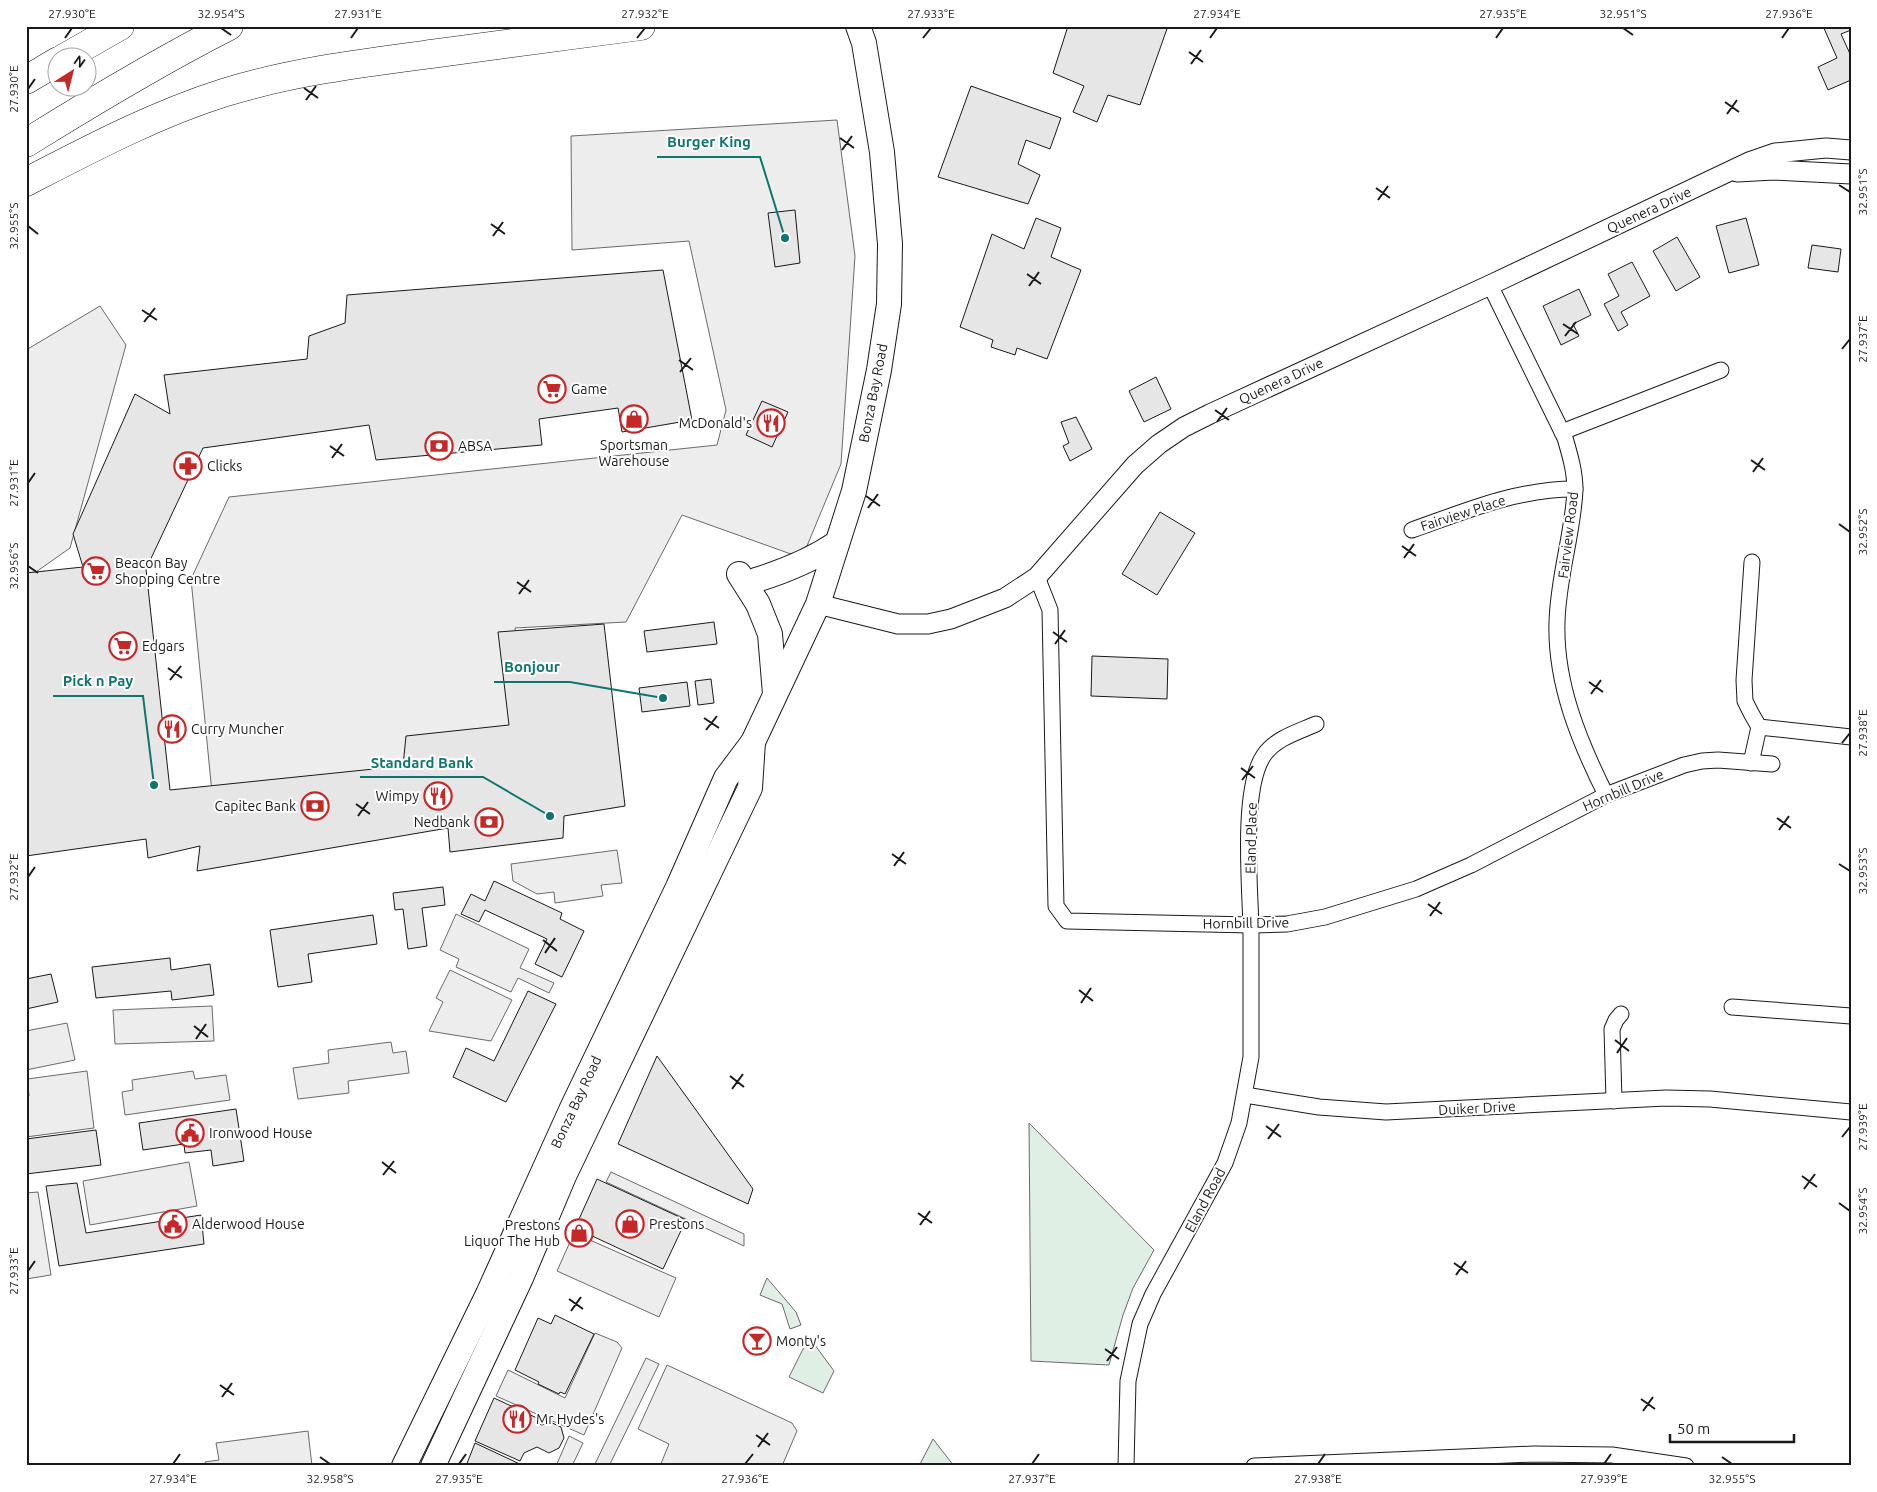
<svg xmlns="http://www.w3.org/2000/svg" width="1877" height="1492" font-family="Ubuntu,sans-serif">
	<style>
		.green { fill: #e0efe3; stroke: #6a6a6a }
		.parking { fill: #ededed; stroke: #6a6a6a }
		.building { fill: #e6e6e6; stroke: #1a1a1a }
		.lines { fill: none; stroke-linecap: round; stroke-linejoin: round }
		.minor-casing { stroke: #1a1a1a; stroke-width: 17 }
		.tertiary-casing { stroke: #1a1a1a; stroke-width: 21 }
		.primary-casing { stroke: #1a1a1a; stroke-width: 26 }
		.motorway-casing { stroke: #1a1a1a; stroke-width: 29 }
		.minor { stroke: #fff; stroke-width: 15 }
		.tertiary { stroke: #fff; stroke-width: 19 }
		.primary { stroke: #fff; stroke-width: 24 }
		.motorway { stroke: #fff; stroke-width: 28 }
		.ticks { fill: none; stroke: #1a1a1a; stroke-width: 2 }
		.labels { text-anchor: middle; stroke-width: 4; stroke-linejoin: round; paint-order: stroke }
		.street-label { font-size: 14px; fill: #1a1a1a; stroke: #fff }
		.poi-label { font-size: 14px; fill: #1a1a1a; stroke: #fff; text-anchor: start }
		.leader { fill: none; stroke: #0f766e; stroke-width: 2 }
		.callout-dot { fill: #0f766e; stroke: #fff; stroke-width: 2 }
		.callout-label { font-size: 15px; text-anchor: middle; font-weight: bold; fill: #0f766e; stroke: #fff; stroke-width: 4; stroke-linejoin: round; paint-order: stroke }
		.neatline { fill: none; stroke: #1a1a1a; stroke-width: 2 }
		.ticks-label { font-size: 12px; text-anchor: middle; fill: #1a1a1a }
	</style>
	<rect width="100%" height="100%" fill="#fff"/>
	<g class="green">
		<path d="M1029,1123L1154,1250L1133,1288L1123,1315L1109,1365L1031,1361Z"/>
		<path d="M767,1278L796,1312L801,1325L790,1329L782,1304L760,1295Z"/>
		<path d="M809,1337L834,1371L823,1393L789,1377Z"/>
		<path d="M933,1439L954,1466H919Z"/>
	</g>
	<g class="parking">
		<path d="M837,120L855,256L841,464L802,558L682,515L626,622L515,628L525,727L428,769L212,793L191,579L229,497L717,445L726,410L689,241L572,250L571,136Z"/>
		<path d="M100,306L126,345L70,548L26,579V350Z"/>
		<path d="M617,850L622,883L601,885L603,896L555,903L554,892L537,894L513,881L511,864Z"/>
		<path d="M456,914L529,949L520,968L554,983L549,993L518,978L511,992L456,967L459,959L440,950Z"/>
		<path d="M450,970L512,1000L491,1041L429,1031L443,1002L436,998Z"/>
		<path d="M212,1006L214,1041L115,1044L113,1010Z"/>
		<path d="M67,1023L75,1060L26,1070V1031Z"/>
		<path d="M391,1042L393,1053L406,1051L409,1073L348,1081L349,1093L298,1099L293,1068L329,1063L328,1050Z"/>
		<path d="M87,1071L94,1128L26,1137V1097L29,1096L27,1079Z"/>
		<path d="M193,1071L195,1079L226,1075L230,1100L125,1115L122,1092L133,1090L132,1080Z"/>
		<path d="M189,1162L197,1206L90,1225L83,1181Z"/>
		<path d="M611,1172L744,1234V1246L606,1182Z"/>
		<path d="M38,1192L51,1275L26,1279V1193Z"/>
		<path d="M574,1233L676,1278L659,1317L557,1271Z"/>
		<path d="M595,1333L617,1342L622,1348L584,1435L496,1396L508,1370L565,1398Z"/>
		<path d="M646,1358L659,1364L609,1466H594Z"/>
		<path d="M667,1365L792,1423L797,1431L782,1466H660L669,1444L638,1429Z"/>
		<path d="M308,1431L312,1466H206L205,1462L219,1460L216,1443Z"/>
		<path d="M569,1436L583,1443L572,1466H556Z"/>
	</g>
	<g class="building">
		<path d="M1068,26H1168L1140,105L1108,95L1097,122L1073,112L1084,86L1053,73Z"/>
		<path d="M1823,26H1851V30L1841,34L1851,56V80L1828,90L1818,67L1837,58Z"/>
		<path d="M971,86L1061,118L1050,149L1026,140L1018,164L1040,175L1028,204L938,177Z"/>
		<path d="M795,210L800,263L775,267L768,213Z"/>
		<path d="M1036,218L1061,228L1051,257L1081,270L1047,359L1017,348L1015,355L991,347L993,340L960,327L992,234L1024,249Z"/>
		<path d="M1746,218L1759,265L1729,273L1716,226Z"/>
		<path d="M1677,237L1700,277L1676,291L1653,251Z"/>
		<path d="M1812,245L1841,249L1838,272L1808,268Z"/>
		<path d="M1632,262L1650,296L1621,312L1628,325L1618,331L1604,304L1619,296L1608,274Z"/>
		<path d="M663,270L692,420L622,432L618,408L539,419L542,445L376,460L369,425L203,448L146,569L170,790L403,766L406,736L509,725L498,632L604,624L625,806L564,816L563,838L450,852L448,828L197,871L200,846L148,858L146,839L26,856V573L83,567L73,534L135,394L170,414L164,375L307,359L309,336L345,323L347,295Z"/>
		<path d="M1579,289L1591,315L1573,324L1579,336L1561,345L1543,306Z"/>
		<path d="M1156,377L1171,409L1144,422L1129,391Z"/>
		<path d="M762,401L788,412L772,447L746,435Z"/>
		<path d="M1076,417L1092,449L1070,461L1063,446L1069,443L1061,422Z"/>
		<path d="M1160,512L1195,533L1157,595L1122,574Z"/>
		<path d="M714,622L717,644L647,652L644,631Z"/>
		<path d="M1092,656L1168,659L1167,699L1091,696Z"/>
		<path d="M711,679L714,703L698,705L695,681Z"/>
		<path d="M687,682L690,706L642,712L639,688Z"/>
		<path d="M494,881L562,913L560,919L584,931L562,977L535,964L547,939L485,910L479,922L461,914L471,894L485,901Z"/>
		<path d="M443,887L445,905L422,908L427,946L408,949L403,909L395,910L393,893Z"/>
		<path d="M373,915L377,944L308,954L312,982L278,987L270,930Z"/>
		<path d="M170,958L171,970L210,964L214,995L172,1000L171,991L96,998L92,967Z"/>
		<path d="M51,974L58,1002L26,1009V979Z"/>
		<path d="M528,991L556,1004L506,1102L453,1077L466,1048L494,1061Z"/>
		<path d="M657,1056L753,1189L748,1204L618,1144Z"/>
		<path d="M236,1109L244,1161L213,1166L211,1150L185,1153L184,1144L143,1150L139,1123Z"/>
		<path d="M96,1130L101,1165L26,1174V1139Z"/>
		<path d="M597,1179L686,1220L663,1269L575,1228Z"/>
		<path d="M77,1183L86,1233L201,1215L204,1244L59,1266L46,1186Z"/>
		<path d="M555,1315L594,1334L565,1394L560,1392L559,1394L538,1384L539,1382L515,1370L538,1318L551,1324Z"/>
		<path d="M494,1398L539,1419L537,1423L542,1425L550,1422L561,1427L564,1438L559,1448L549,1453L537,1447L524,1453L520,1461L475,1441Z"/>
		<path d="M475,1443L524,1466H466Z"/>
	</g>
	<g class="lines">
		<g class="minor-casing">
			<g id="minor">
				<path d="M1490,285L1565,438C1570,455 1575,472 1575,490C1573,534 1558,577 1557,622C1555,683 1579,741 1606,795"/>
				<path d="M1562,432L1721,370"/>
				<path d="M1412,530C1466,511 1516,489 1575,489"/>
				<path d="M1037,577L1050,610L1056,906L1067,921L1251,925L1287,924L1325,917L1416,889L1471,865L1606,795L1684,765L1702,761L1718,760L1772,764"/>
				<path d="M1759,727L1851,737"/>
				<path d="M1751,763L1759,727L1751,713L1745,701L1744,680L1752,562"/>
				<path d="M1732,1007L1851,1016"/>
				<path d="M1245,1095L1319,1107L1386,1112L1666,1098L1710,1099L1851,1112"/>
				<path d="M1614,1101L1612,1029L1616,1020L1621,1014"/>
				<path d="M1126,1466L1128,1381L1140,1324L1153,1294L1225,1163L1239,1123L1251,1057C1251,1014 1251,971 1251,928C1250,886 1241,788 1264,755C1276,738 1298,732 1316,724"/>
				<path d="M1254,1466L1534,1454L1612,1455L1686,1466"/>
			</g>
		</g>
		<g class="tertiary-casing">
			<g id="tertiary">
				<path d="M1737,172L1774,170L1851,174"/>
				<path d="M818,604L898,624H928L951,619L1005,598L1037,577L1135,465L1159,444L1184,427L1210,414L1490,285L1749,162L1775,153L1826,148L1851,150"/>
			</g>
		</g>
		<g class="primary-casing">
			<g id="primary">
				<path d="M739,574L758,604L770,634L775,694"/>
				<path d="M756,580C785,571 812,560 837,543"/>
				<path d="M404,1466L488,1294L572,1108L678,887L726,778L753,742L818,604L854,491L879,370L889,304L890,244L882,152L864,43L858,26"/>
				<path d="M433,1466L521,1278L564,1176L750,788L753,742"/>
			</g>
		</g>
		<g class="motorway-casing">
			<g id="motorway">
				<path d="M64,58L120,26"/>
				<path d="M26,80L58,61"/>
				<path d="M26,143C92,102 160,61 229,26"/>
				<path d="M26,182C90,149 154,115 223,93C290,72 362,63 431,54C501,45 571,36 641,26"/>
			</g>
		</g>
		<use href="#minor" class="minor"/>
		<use href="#tertiary" class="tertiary"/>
		<use href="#primary" class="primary"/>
		<use href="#motorway" class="motorway"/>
	</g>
	<path class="ticks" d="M221,28L231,35M1623,28L1633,35M65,38L72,28M351,38L358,28M637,38L645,28M923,38L931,28M1210,38L1217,28M1496,38L1503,28M1782,38L1789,28M1189,52L1203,62M1191,64L1201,50M304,88L318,98M28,89L35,79M306,100L316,86M1725,102L1739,112M1727,114L1737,100M840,138L854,148M842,150L852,136M1839,185L1850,192M1376,188L1390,198M1378,200L1388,186M491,224L505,234M28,226L38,234M493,236L503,222M1027,274L1041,284M1029,286L1039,272M142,310L157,320M144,322L155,308M1563,324L1578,334M1565,336L1576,322M1842,349L1850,339M679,360L693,370M680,372L691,358M1215,410L1229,420M1217,422L1227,408M330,446L344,456M332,458L342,444M1751,460L1765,470M1753,472L1763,458M28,483L35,473M866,496L880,506M868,508L878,494M1839,524L1850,532M1402,546L1416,556M1404,558L1414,544M28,566L38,573M517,582L531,592M519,594L529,580M1053,632L1067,642M1055,644L1065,630M168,668L182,678M170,680L181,666M1589,682L1603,692M1591,694L1601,680M704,718L719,728M706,730L717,716M1842,743L1850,733M1241,768L1255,778M1242,780L1253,766M356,804L370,814M358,816L368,802M1777,818L1791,828M1779,830L1789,816M892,854L906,864M1839,864L1850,871M894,866L904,852M28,877L35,867M1428,904L1442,914M1430,916L1440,902M543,940L557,951M545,953L555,938M1079,990L1093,1001M1081,1003L1091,988M194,1026L208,1037M196,1039L206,1024M1615,1040L1629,1051M1617,1053L1627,1038M730,1076L744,1087M732,1089L743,1074M1266,1126L1281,1137M1842,1137L1850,1127M1268,1139L1279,1124M382,1162L396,1173M383,1175L394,1161M1802,1176L1817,1187M1804,1189L1815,1174M1839,1203L1850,1211M918,1213L932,1223M920,1225L930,1211M1454,1263L1468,1273M28,1271L35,1261M1456,1275L1466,1261M569,1299L583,1309M571,1311L581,1297M1105,1349L1119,1359M1107,1361L1117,1347M220,1385L234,1395M222,1397L232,1383M1641,1399L1655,1409M1643,1411L1653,1397M756,1435L770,1445M758,1447L768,1433M320,1457L330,1464M1722,1457L1732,1464M173,1464L180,1454M459,1464L466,1454M745,1464L753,1454M1032,1464L1039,1454M1318,1464L1325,1454M1604,1464L1611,1454"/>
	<defs>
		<g id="supermarket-ring" transform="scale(1.4375)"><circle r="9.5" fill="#fff" stroke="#c62828" stroke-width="1.5"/><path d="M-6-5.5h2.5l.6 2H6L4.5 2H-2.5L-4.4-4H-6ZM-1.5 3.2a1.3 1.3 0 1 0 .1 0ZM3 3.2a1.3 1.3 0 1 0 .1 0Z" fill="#c62828"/></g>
		<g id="shop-ring" transform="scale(1.4375)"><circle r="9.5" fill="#fff" stroke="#c62828" stroke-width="1.5"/><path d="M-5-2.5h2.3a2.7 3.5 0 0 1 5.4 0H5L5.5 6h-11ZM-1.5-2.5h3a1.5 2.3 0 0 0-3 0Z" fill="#c62828"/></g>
		<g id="restaurant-ring" transform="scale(1.4375)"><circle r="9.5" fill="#fff" stroke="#c62828" stroke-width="1.5"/><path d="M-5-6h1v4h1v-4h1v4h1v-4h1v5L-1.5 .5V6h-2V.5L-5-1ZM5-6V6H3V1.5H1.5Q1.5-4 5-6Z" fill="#c62828"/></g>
		<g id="bank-ring" transform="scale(1.4375)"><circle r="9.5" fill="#fff" stroke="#c62828" stroke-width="1.5"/><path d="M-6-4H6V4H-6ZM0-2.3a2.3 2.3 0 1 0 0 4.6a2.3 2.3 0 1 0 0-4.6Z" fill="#c62828"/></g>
		<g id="pharmacy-ring" transform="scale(1.4375)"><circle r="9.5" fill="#fff" stroke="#c62828" stroke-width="1.5"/><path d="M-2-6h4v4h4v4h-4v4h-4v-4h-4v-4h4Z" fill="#c62828"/></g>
		<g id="civic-ring" transform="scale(1.4375)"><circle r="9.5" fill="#fff" stroke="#c62828" stroke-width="1.5"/><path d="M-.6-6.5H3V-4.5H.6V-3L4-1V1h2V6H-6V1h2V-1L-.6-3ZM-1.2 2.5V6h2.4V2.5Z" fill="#c62828"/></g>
		<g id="bar-ring" transform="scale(1.4375)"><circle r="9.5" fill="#fff" stroke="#c62828" stroke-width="1.5"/><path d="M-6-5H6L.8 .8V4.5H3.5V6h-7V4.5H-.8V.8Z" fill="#c62828"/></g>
	</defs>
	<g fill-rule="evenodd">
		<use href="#supermarket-ring" x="552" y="389"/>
		<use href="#shop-ring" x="634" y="419"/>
		<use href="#restaurant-ring" x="771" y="423"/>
		<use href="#bank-ring" x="439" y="446"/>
		<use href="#pharmacy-ring" x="188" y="466"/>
		<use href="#supermarket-ring" x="96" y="571"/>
		<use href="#supermarket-ring" x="123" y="646"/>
		<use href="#restaurant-ring" x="172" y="729"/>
		<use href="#restaurant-ring" x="438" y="796"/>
		<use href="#bank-ring" x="315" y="806"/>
		<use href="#bank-ring" x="489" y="822"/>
		<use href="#civic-ring" x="190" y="1133"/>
		<use href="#civic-ring" x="173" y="1224"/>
		<use href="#shop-ring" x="630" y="1224"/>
		<use href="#shop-ring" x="579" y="1233"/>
		<use href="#bar-ring" x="757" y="1341"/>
		<use href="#restaurant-ring" x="517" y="1419"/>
	</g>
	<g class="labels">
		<g class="street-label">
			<text transform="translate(1649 210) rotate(-25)" y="5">Quenera Drive</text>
			<text transform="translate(1281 381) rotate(-25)" y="5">Quenera Drive</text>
			<text transform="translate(873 393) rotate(-79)" y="5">Bonza Bay Road</text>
			<text transform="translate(1463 513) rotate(-18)" y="5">Fairview Place</text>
			<text transform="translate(1568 535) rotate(-83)" y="5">Fairview Road</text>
			<text transform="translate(1623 790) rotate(-23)" y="5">Hornbill Drive</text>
			<text transform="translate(1251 838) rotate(-89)" y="5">Eland Place</text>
			<text transform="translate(1246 923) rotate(-1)" y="5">Hornbill Drive</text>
			<text transform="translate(576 1102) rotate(-65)" y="5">Bonza Bay Road</text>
			<text transform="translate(1477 1108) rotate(-3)" y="5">Duiker Drive</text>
			<text transform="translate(1205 1200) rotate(-62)" y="5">Eland Road</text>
		</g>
		<g class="poi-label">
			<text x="571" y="394">Game</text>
			<text x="752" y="428" text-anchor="end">McDonald's</text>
			<text x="634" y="450" text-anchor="middle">Sportsman<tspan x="634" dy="16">Warehouse</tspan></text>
			<text x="458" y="451">ABSA</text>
			<text x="207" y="471">Clicks</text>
			<text x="115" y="568">Beacon Bay<tspan x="115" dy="16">Shopping Centre</tspan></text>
			<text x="142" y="651">Edgars</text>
			<text x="191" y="734">Curry Muncher</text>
			<text x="419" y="801" text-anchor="end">Wimpy</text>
			<text x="296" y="811" text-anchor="end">Capitec Bank</text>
			<text x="470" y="827" text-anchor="end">Nedbank</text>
			<text x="209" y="1138">Ironwood House</text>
			<text x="192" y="1229">Alderwood House</text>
			<text x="649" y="1229">Prestons</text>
			<text x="560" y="1230" text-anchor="end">Prestons<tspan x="560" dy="16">Liquor The Hub</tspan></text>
			<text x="776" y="1346">Monty's</text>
			<text x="536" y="1424">Mr Hydes's</text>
		</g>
	</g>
	<path class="leader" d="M785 238L760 157H657M663 698L570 682H494M154 785L143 696H53M550 816L483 777H360"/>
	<g class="callout-dot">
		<circle cx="785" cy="238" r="5"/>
		<circle cx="663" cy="698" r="5"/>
		<circle cx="154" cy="785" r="5"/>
		<circle cx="550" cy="816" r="5"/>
	</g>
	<g class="callout-label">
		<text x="709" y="147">Burger King</text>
		<text x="532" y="672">Bonjour</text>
		<text x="98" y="686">Pick n Pay</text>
		<text x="422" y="768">Standard Bank</text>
	</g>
	<rect width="1877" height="1492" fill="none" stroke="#ffffff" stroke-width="55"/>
	<g transform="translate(72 72) rotate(36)"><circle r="24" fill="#ffffff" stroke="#a3a3a3"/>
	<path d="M0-4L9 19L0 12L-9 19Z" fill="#c62828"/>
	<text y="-8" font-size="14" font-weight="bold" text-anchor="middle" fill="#1a1a1a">N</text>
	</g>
	<path d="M1670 1434v8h124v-8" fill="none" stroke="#1a1a1a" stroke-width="2.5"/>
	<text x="1677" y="1434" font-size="15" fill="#1a1a1a" stroke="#ffffff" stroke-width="4" paint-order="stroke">50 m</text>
	<rect x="28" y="28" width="1822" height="1436" class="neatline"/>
	<g class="ticks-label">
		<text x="72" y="18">27.930°E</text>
		<text x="221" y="18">32.954°S</text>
		<text x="358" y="18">27.931°E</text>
		<text x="645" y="18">27.932°E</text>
		<text x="931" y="18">27.933°E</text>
		<text x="1217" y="18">27.934°E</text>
		<text x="1503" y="18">27.935°E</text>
		<text x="1623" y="18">32.951°S</text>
		<text x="1789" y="18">27.936°E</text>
		<text transform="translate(14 89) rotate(-90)" y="4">27.930°E</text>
		<text transform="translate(1863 192) rotate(-90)" y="4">32.951°S</text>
		<text transform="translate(14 226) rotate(-90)" y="4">32.955°S</text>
		<text transform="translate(1863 339) rotate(-90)" y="4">27.937°E</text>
		<text transform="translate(14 483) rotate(-90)" y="4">27.931°E</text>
		<text transform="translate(1863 532) rotate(-90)" y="4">32.952°S</text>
		<text transform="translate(14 566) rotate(-90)" y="4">32.956°S</text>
		<text transform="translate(1863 733) rotate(-90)" y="4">27.938°E</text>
		<text transform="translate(1863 871) rotate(-90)" y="4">32.953°S</text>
		<text transform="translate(14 877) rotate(-90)" y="4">27.932°E</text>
		<text transform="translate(1863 1127) rotate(-90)" y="4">27.939°E</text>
		<text transform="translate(1863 1211) rotate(-90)" y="4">32.954°S</text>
		<text transform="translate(14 1271) rotate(-90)" y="4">27.933°E</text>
		<text x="173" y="1483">27.934°E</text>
		<text x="330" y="1483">32.958°S</text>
		<text x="459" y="1483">27.935°E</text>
		<text x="745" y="1483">27.936°E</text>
		<text x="1032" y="1483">27.937°E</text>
		<text x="1318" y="1483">27.938°E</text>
		<text x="1604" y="1483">27.939°E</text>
		<text x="1732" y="1483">32.955°S</text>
	</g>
</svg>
